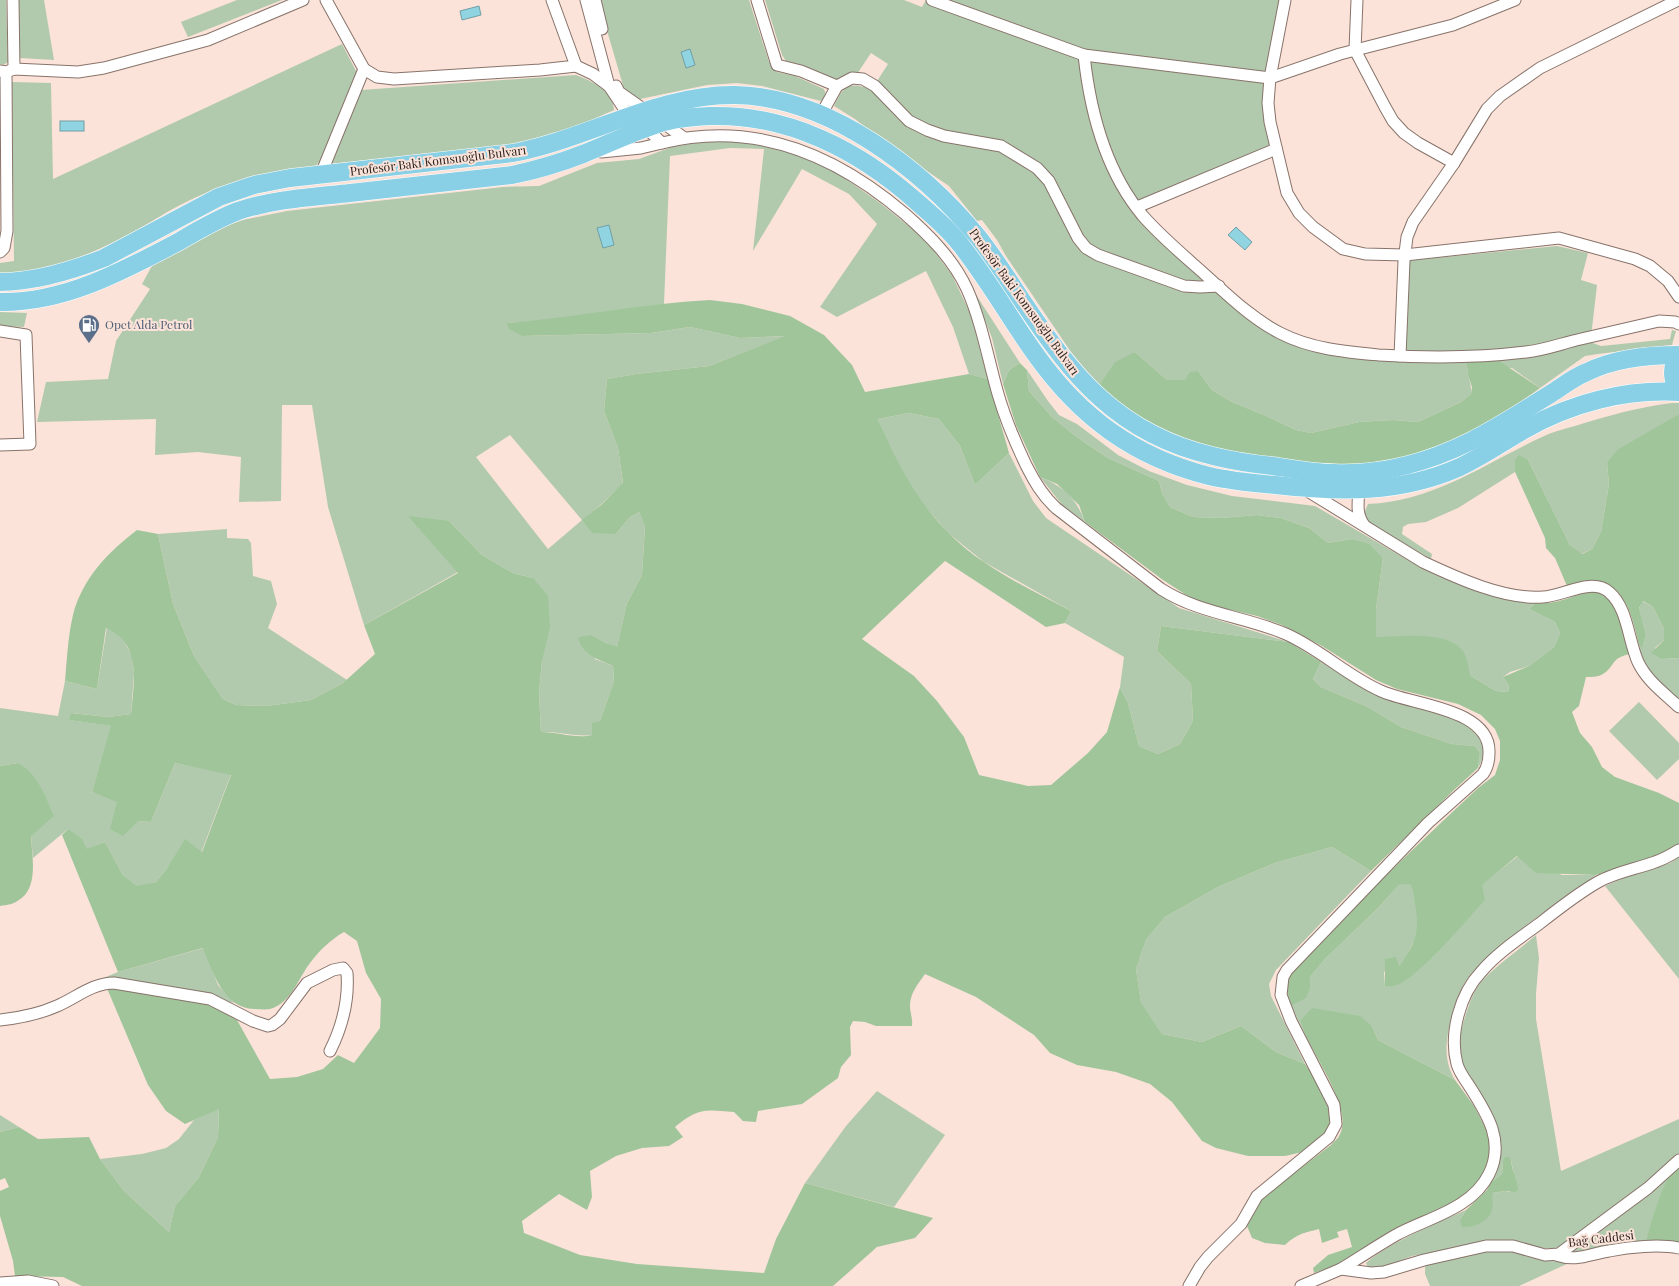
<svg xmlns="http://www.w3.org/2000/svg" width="1679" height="1286" font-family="'Playfair Display',serif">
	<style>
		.green { fill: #b1caad; fill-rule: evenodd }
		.forest { fill: #a0c59b }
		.water { fill: #90d4e1; stroke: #719fa6 }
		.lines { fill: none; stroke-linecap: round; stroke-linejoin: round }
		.minor-casing { stroke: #88736a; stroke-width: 13 }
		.primary-casing { stroke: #fff; stroke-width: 19 }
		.minor { stroke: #fff; stroke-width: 11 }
		.primary { stroke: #89cfe5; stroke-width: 18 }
		.labels { text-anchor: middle; stroke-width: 4; stroke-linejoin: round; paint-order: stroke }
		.street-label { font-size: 12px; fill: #2a221e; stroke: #fbe3d9 }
		.service-label { font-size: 12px; fill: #4e5e75; stroke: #fbe3d9; text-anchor: start }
	</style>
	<rect width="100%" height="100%" fill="#fbe3d9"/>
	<g class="green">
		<path d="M0,0H6L8,62L3,65L0,64Z"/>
		<path d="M18,0H44L54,60L20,58Z"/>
		<path d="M237,0H282L188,37L181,22Z"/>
		<path d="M598,0H749L769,62L777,72L795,76L824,89L826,95L821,101L762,86L737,83L707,85L640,99L625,92Z"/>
		<path d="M765,0H904L922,7L926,0H1285L1270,78L1276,149L1137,207L1219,286L1297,340L1400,356L1404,261L1557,246L1588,253L1581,280L1597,285L1591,337L1582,339L1601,346L1670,339L1672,330L1676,331L1672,345L1598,354L1585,356L1540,388L1512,368L1467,367C1468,377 1472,385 1471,394L1461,402L1418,422L1393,420L1359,422L1311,433L1296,430L1264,415L1232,402L1212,390L1198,371L1185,380H1167L1135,352L1099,386L1071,352L1006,256L997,240L982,220L977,221L949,186L884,142L855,119L834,106C844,84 848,82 872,89L888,64L871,53L857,74L836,80L801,65L786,61L782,55Z"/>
		<path d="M342,44L357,73L325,154L315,167C271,175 226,182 186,202C169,210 153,221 137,230C94,254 49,272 0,274V263L14,261L12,82L51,83L53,179Z"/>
		<path d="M576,75C592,81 613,91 614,110L564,132L535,142L331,164L361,90Z"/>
		<path d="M727,140L778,147L833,170L880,203L926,240L952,275L971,315L988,379L969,374L953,327L926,271L837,317L820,307L877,224L849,194L802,169L753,251L764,149L730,148L670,156L664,304L549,320L508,323L522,336L651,333L690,327L740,338L786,336L709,366L636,374L607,379L604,411L618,448L623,484L583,521L616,534L629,518L639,512L645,525L642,575L627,603L617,648L606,643L592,635L595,659L613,666L614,681L600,721L592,735C575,737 558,731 541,732L539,693L542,661L533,578L513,573L482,555L449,521L458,572L364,625L328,507L312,405H282L281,501L239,502L241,457L198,452L155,455L156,419L37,422L46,382L108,379L116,341L150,289L142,284L153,264L214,230L243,220L287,211L503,187L539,186L597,163L639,159L672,147L701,142ZM510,435L582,520L548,549L476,457Z"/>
		<path d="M973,290L1020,363L1009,370L1003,384L992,338Z"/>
		<path d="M0,312L27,313L24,327L0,326Z"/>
		<path d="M1027,370L1048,401L1059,415L1077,424L1118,455L1149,471L1187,485L1232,496L1315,506L1413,563L1438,576L1472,588L1535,603L1529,609L1555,622L1560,633L1554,647L1529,666L1510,672L1503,677L1509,686L1508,692L1496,691L1471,676L1467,665L1397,637H1375L1376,609L1383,558L1351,539L1328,543L1309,528L1281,518L1257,515L1221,518L1193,517L1170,507L1162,493L1159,481L1108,458L1078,438L1052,417L1029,391Z"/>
		<path d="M1672,403H1679V414L1607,463L1609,484L1601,532L1592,549L1581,554L1570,545L1528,460H1515V472L1458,508L1426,522L1408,524L1403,527L1402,534L1432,554L1431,559L1372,525L1365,518V511L1368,504C1435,501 1484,464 1542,437C1552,432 1564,429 1575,426C1607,416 1638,407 1672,403Z"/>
		<path d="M909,413L939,419L960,446L975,485L1009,453L1033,501L1046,518L1179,608L1289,642L1161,626L1157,651L1191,684L1193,721L1180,744L1158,754L1139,746L1128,703L1120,687L1124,657L1065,623L1071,611L984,562L948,533L917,497L892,454L878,419Z"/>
		<path d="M1040,477C1064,487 1076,498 1085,522L1063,506Z"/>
		<path d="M227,529V538L248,539L251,543L253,576L271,581L277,604L268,628L347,680L343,683L311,700L267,706L236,705L223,699L194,656L173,604L158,534Z"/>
		<path d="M1642,601L1653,607L1664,629V640L1655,648L1662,659L1679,658V699C1661,684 1643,670 1639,645L1642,647L1646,635L1639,609Z"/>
		<path d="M107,627L121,636L132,656L134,674L131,714L108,717L72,713L70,720L112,726L92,792L117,801L138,821L151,822L175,763L231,774L201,853L168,867L156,882L136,887L123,875L105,842L87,850L68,829L33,858L31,836L18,763L0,766V708L58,716L65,681L97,689Z"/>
		<path d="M1321,662C1334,670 1347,679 1361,686C1395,702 1451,706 1478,733C1487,742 1484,759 1478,768L1480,753L1475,746L1452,744L1401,727L1368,707L1321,687L1313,679Z"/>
		<path d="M1639,702L1679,743V759L1657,780L1609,731Z"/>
		<path d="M1332,847L1371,871L1276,970L1269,984L1271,996L1305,1064L1276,1052L1241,1026L1202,1042L1162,1034L1141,1004L1136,969L1146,940L1165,917L1218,887L1275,863Z"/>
		<path d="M1518,856L1562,875H1596C1560,902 1519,927 1487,959C1481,965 1472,971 1468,978C1458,992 1452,1012 1449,1028C1445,1047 1445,1063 1455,1080L1378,1040L1372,1026L1300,1021L1303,1032L1289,1000L1310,988V977L1325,959L1378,908L1399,885L1410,883L1415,895L1419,921L1416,937L1406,957L1399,966L1384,972L1385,986L1481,885Z"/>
		<path d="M1679,857V979L1605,886L1631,875L1670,863Z"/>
		<path d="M1536,935L1539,958L1536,994V1019L1561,1171L1679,1119V1155L1643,1187L1559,1247C1538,1252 1519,1239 1498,1240L1412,1256L1378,1269L1368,1267L1366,1263C1390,1242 1437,1223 1466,1210L1460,1220L1491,1197L1493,1193L1505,1191L1510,1192L1514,1175L1511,1160L1503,1161L1502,1174L1491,1182C1496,1170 1503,1155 1500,1142C1498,1131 1492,1123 1488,1114C1466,1074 1450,1061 1466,1014C1470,1002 1474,989 1483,980C1499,963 1519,950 1536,935Z"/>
		<path d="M204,948L218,985L234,1003C190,991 146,980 101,979L118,972Z"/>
		<path d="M877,1091L945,1135L894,1207L805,1183L846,1126Z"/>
		<path d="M219,1108L218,1137L199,1177L175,1206L169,1232L124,1191L100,1159L142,1154L166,1148L179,1139L194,1120Z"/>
		<path d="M0,1115L19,1127L0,1132Z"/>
		<path d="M1673,1169L1657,1206L1646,1241L1580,1255L1569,1252Z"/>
		<path d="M1496,1250L1518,1252L1549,1261L1571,1262L1519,1286H1430L1425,1274V1267L1430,1263Z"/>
	</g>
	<g class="forest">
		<path d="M710,300L742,304L790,316L824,335L852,365L865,392L969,374L988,379L1009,453L975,485L960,446L939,419L909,413L878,419C902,476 931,527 984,562C1011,581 1042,595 1071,611L1065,623L1046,627L945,561L862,639L914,676L937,701L964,737L979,775L1028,786L1051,785L1088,753L1107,732L1120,687L1128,703L1139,746L1158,754L1180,744L1193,721L1191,684L1157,651L1161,626L1289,642L1321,662L1313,679L1321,687L1368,707L1401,727L1452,744L1475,746L1480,753L1478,768L1454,790L1371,871L1332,847L1275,863L1218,887L1165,917L1146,940L1136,969L1141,1003L1162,1034L1202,1042L1241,1026L1276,1052L1305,1064L1314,1077L1326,1100L1330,1115L1329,1127L1323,1137L1307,1151L1285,1156H1248L1216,1148L1202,1141L1172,1102L1150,1084L1116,1072L1077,1065L1050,1053L1034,1035L976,997L925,974C918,984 910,993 910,1006C910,1013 913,1019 912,1026H876L865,1022L853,1021L850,1027L851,1055L841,1067L838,1078L802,1104L758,1111L756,1122L743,1121L734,1112C706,1110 699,1107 675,1127L683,1137L669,1146L642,1148L616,1156L590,1171L592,1197L587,1210L559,1194L522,1221L524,1233L580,1255L637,1264L764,1273L776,1239L805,1183L933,1218L915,1238L877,1247L833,1286H82L63,1277L15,1276L13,1261L0,1216V1191L9,1187L5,1178L0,1180V1132L19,1127L38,1139L89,1137L100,1159L124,1191L169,1232L175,1206L199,1177L218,1137L219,1109L185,1124L166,1111L148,1085L106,986L182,998L211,1005L237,1020L270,1079L297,1077L323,1069L338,1055L354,1063L380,1028L381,999L366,973L357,941L344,932C330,940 320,950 310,963C298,979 291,1003 270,1009C265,1010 259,1009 254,1009C223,1008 213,972 203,948L118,972L62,835L68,829L82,839L87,849L105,842L123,875L136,886L156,882L168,867L185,839L202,852L231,775L175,763L151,822L138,821L123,836L110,829L117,802L92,792L111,726L69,720L71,713L108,717L131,714C134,682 142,644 106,628L97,689L65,681C67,659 68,636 73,615C82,579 108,552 137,530L158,534L173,604L194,656L223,699L236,705L267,706L311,700L343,683L375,654L364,625L458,573L408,516L449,521L482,555L513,573L533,578L548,596L550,627L542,661L539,693L541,732C558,732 576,739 592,735V723L600,721L614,681L613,666C599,660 581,654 578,637L592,635L606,643L617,647L627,603L642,575L645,526L639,512L629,518L616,534L592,533L582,520L601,505L623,483L618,448L604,411L607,379L636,374L709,366L785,336L740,338L690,327L651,333L522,336L509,329L507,323C575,318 642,303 710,300Z"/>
		<path d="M1135,352L1167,380H1185L1190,372L1198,371L1212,390L1232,402L1264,415L1296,430L1311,433L1359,422L1393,420L1418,422L1461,402L1471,394L1472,387L1468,375L1466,357L1490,355L1540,388C1500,417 1456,447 1407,458C1330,476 1197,457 1132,412C1120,405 1110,395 1099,386L1115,362Z"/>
		<path d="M1020,363L1027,370L1029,391L1052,417L1078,438L1108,458L1159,481L1162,493L1170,507L1193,517L1221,518L1257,515L1281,518L1309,528L1328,543L1351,539L1369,544L1383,558L1376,609V637C1399,637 1446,630 1462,650C1467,655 1468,668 1471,676L1496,691L1508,692L1509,686L1503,677L1529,666L1554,647L1560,633L1555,622L1529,609L1535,603C1555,605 1566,598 1585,593C1617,584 1623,632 1630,654C1610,658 1616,666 1603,674C1598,677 1592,677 1586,677L1579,706L1572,712L1580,733L1592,747L1602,767L1615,777L1659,793L1679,803V846L1650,859L1596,875L1536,873L1517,856L1482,885L1485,900C1468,918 1415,983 1393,986C1390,987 1387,986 1385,986V959L1396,957L1399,966C1413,947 1420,934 1416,910C1414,899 1415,894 1410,884L1399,885L1378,908L1325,959L1310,977V988L1306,998L1292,1005C1286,997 1286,986 1290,976C1299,958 1319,943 1333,928C1380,880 1429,834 1478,788L1495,775L1500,760V741L1495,729L1481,715L1458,704L1397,689L1376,680L1322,646L1282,625L1257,616L1197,602L1163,580L1085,522L1079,505L1057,484L1040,477L1016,425L1003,384L1009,370Z"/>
		<path d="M1679,414V658L1662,659L1651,653L1664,640V629L1653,607L1643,601L1639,608L1646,635L1642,648L1639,645C1633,620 1626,583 1594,581C1585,580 1575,584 1567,586L1555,558L1546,548L1545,538L1515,472V460L1519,455L1528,460L1570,545L1582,554L1592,549L1601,532L1609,484L1607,463L1617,450Z"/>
		<path d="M18,763C39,776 44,794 54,816L31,836C32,856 39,888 19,900C14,904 7,905 0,906V766Z"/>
		<path d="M1312,1008L1360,1016L1372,1026L1378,1040L1455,1080L1474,1106L1486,1129L1490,1146V1161L1477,1183L1462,1198L1423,1216L1334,1266L1314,1273L1313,1268L1328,1255L1352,1247L1347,1229L1337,1232L1339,1237L1322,1243L1319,1229C1303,1233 1297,1234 1285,1245L1265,1243L1252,1238L1247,1226L1262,1198L1331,1145C1333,1142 1338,1139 1339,1136C1356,1108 1308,1051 1300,1021Z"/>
		<path d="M1505,1157H1509L1511,1160C1512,1171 1517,1180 1518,1190L1515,1192L1505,1191L1493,1193C1491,1199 1494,1203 1492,1209C1489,1222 1474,1228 1462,1227L1460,1220L1466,1210L1487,1190L1491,1182L1502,1174L1503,1161Z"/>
		<path d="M1679,1163V1245L1646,1241C1652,1220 1663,1178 1679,1163Z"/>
	</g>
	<g class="water">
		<path d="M479,6L481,15L462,20L460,11Z"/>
		<path d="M690,49L695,65L686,68L681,52Z"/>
		<rect x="60" y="121" width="24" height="10"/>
		<path d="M609,225L614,245L603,248L597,228Z"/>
		<path d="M1236,227L1252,242L1245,250L1228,235Z"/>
	</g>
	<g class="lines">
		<g class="minor-casing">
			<g id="minor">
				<path d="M13,0L14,69"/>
				<path d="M326,0L364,69L377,77L394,79L540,70L576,66L552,0"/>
				<path d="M586,0L609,86L629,116L646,128L662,143C754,120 835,154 905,214C930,236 953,259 967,289C982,323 988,359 998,394C1005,418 1015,442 1026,465C1034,481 1042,495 1056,508L1161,589C1200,614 1244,616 1286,634C1320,649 1347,676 1381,691C1411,705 1491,708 1489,753C1489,761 1488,767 1483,774L1428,823L1287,970L1283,977L1281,995L1291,1021L1334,1105L1336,1124L1329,1137L1257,1196L1241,1224L1208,1257L1200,1267L1189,1286"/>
				<path d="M595,0L602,29"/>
				<path d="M757,0L777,65L801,71L837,86"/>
				<path d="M932,0L1084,55L1270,78L1285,0"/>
				<path d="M1357,0L1355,50L1385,107L1393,121L1404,133L1418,143L1454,163"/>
				<path d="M1515,0L1453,25L1340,54L1270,78L1268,103L1270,122L1287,193L1299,213L1313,227L1343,249L1365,254L1405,255L1559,238L1635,259L1650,266L1668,281L1679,297"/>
				<path d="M1084,55C1090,111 1106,172 1143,216C1158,233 1175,248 1192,263C1221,288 1247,316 1280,333C1311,349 1346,352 1379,355C1429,358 1477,358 1526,352C1545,350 1563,343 1581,339C1607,333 1633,327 1659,321L1675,322L1679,324"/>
				<path d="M576,66L593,74L609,86"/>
				<path d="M0,71L6,72L14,69L78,72L104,68L208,40L303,0"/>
				<path d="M616,86L619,92L683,137"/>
				<path d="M822,113L837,86L852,78L863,79L875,86L909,121L927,130L944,136L1001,146L1037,168L1049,181L1078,238L1086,248L1098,255L1184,286L1200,287L1219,286"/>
				<path d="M601,152L641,148L662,143"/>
				<path d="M321,174L364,69"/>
				<path d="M1137,207L1276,149"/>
				<path d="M0,252L4,248L7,231L6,72"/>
				<path d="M0,331L26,335L30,444L0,445"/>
				<path d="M1400,356L1404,261L1407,237L1413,222L1454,163L1487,109L1500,96L1540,68L1678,0"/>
				<path d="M1306,490L1423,562C1457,578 1505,600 1543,597C1563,596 1592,577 1609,592C1628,608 1628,640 1638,662C1647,681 1664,693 1679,707"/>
				<path d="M1359,490C1358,503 1356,514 1364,525"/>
				<path d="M0,1020C19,1018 39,1014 57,1006C76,998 92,983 114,983L210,999L253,1021L268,1026L272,1025L280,1019L307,983L333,970L343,968L347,973C349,1000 342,1027 330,1051"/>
				<path d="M1556,1255C1577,1262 1589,1254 1609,1251C1629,1247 1659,1244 1679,1248"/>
				<path d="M1341,1269C1359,1258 1377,1246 1396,1235C1427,1218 1472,1209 1489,1174C1506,1140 1485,1111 1468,1084C1463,1077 1459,1071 1457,1064C1449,1034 1460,994 1481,972C1497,953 1520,938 1539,924C1558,909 1577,894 1598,882C1616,872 1636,869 1655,862C1664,859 1671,855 1679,850"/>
				<path d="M0,1283L28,1281L53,1286"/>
				<path d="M1301,1286L1341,1269L1371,1273L1384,1272L1424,1260L1486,1246H1513L1545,1255L1559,1254L1648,1188L1679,1160"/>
			</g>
		</g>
		<g class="primary-casing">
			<g id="primary">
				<path d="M0,282C36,282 71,271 104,258L219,197L254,185L290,178L513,153C588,139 657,94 735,95C829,97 921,168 978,237C994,257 1007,278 1021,299C1072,376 1118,434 1213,456C1233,461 1253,464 1273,466C1293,469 1314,473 1334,473C1381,475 1429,462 1471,441C1499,427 1526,409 1552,393C1563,386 1574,377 1587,372C1615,358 1648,355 1679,355"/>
				<path d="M0,302C64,303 123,271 178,242C197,231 217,219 238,211C274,199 313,197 350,193C404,187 458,181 512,175C536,170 560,163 583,154C608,144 633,132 658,124C674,118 694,117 711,116C789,114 860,151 917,202C932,215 948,228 960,244C988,279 1010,319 1036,355C1080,417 1134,457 1209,476C1230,481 1253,483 1275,485C1339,492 1400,494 1460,467C1483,456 1503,442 1524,430C1571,403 1625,389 1679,392"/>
				<path d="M1679,356C1670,367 1672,380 1679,392"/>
			</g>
		</g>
		<use href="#minor" class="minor"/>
		<use href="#primary" class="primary"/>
	</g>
	<defs>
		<g id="fuel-pin" transform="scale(1.125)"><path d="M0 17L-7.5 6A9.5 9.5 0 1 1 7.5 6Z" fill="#5c6f8a" stroke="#fbe3d9"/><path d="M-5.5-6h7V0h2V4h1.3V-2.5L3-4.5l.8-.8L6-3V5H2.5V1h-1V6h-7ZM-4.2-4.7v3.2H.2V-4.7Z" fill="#fff"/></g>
	</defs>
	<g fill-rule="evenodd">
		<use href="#fuel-pin" x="89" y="325"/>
	</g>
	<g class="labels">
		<g class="street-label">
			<text transform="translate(438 161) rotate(-7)" y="4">Profesör Baki Komsuoğlu Bulvarı</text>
			<text transform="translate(1024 302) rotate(54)" y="4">Profesör Baki Komsuoğlu Bulvarı</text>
			<text transform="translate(1601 1239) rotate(-7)" y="4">Bağ Caddesi</text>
		</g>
		<g class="service-label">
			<text x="105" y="329">Opet Alda Petrol</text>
		</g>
	</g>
</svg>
